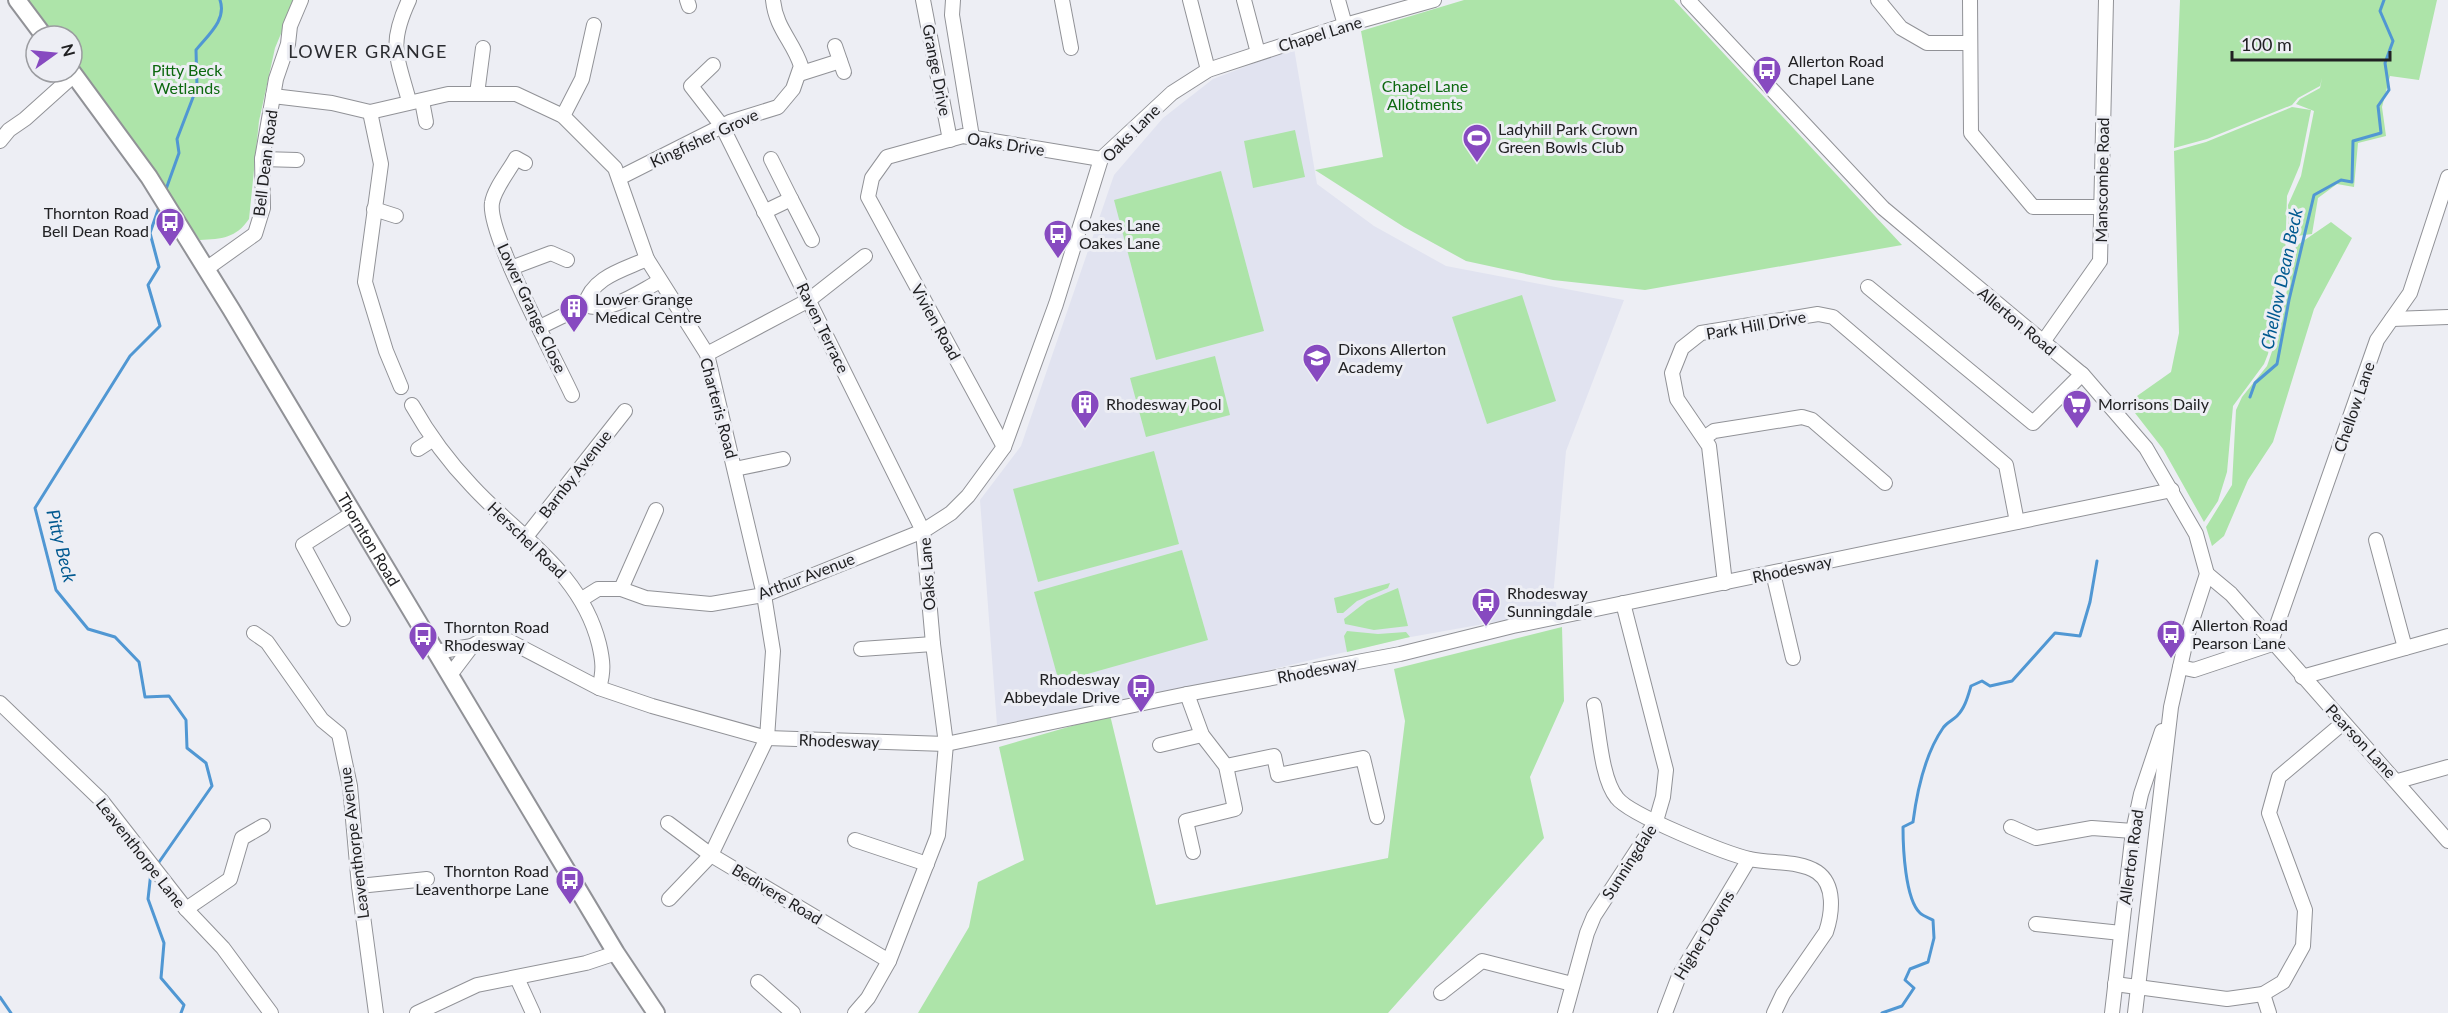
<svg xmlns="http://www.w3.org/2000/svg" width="2448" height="1013" font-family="Lato,sans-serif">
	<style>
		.built { fill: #e1e3f0 }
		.green { fill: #ade4a9 }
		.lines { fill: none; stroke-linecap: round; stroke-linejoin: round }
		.stream { stroke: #5097d3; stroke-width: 3 }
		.minor-casing { stroke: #919297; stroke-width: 16 }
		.major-casing { stroke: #919297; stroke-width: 20 }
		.minor { stroke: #fff; stroke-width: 14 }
		.major { stroke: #fff; stroke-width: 16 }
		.labels { text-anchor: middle; stroke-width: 6; stroke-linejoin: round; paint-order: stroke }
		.street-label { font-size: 16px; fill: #212123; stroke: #edeef4 }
		.poi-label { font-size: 16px; fill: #212123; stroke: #edeef4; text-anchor: start }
		.park-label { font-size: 16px; fill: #0c680f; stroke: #edeef4 }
		.neighbourhood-label { font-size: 18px; letter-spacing: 1.5px; fill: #2b2c30; stroke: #edeef4 }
		.water-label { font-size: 18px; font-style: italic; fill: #005990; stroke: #edeef4 }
	</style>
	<rect width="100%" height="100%" fill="#edeef4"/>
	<path class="built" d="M1294,48L1317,184L1374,226L1446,266L1624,300L1566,451L1554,586L1557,611L1405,638L1227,680L997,725L980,500L1021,446L1114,175L1163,118L1213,79Z"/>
	<g class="green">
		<path d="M28,0H295L275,48L259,121L249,219C236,238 222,239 200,240L118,120L72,59V36H55Z"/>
		<path d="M1464,0H1674L1902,245L1645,290L1553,280L1466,261L1404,227L1315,170L1383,157L1361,31Z"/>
		<path d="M2180,0H2437L2419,80L2390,76L2382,107L2386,136L2358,143L2354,187L2337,184L2318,198L2312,234L2289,237L2288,205L2301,176L2314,111L2296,104L2300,99L2320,88L2322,78L2320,86L2298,98L2292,105L2207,139L2174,148Z"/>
		<path d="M2292,107L2311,110L2300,165L2287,196L2285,259L2268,354L2264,364L2233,406L2227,472L2218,501L2204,522L2163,449L2135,413L2140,403L2137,396L2171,372L2179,333L2174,151L2206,142Z"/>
		<path d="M1295,130L1305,177L1253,188L1244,141Z"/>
		<path d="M1221,171L1264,331L1156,360L1114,200Z"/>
		<path d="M2331,222L2352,238L2314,309L2273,442L2248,480L2224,536L2212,546L2206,527L2232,485L2236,410L2242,397L2267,366L2278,334L2296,246Z"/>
		<path d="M1522,295L1556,401L1487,424L1452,317Z"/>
		<path d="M1215,356L1230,415L1146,437L1130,378Z"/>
		<path d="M1154,451L1179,544L1038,582L1013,489Z"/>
		<path d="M1182,550L1208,640L1059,682L1034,592Z"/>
		<path d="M1390,583L1388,588L1357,601L1343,613H1337L1334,598Z"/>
		<path d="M1398,588L1408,626L1374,630L1345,624L1344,619L1367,601Z"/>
		<path d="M1562,627L1564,701L1530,777L1544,838L1388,1013H918L969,927L978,882L1024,860L999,747L1110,715L1156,905L1388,858L1405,721L1394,669Z"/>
		<path d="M1347,631L1378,634L1406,632L1410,637L1347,652L1344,636Z"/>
	</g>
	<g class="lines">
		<g class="stream">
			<path d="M165,192L179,153L177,139L197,87L196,50C208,35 227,20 220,0"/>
			<path d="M2250,397L2255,383L2277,364L2289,300L2314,195L2341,180L2352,182L2353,141L2381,133L2378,106L2389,90L2385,63L2393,41L2380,11L2384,0"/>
			<path d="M157,865L212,786L206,763L187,748L186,720L169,696L145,697L139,662L115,637L88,629L56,590L35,508L130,356L160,326L148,285L159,267L150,233L159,207"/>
			<path d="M151,872L148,899L164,943L161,978L184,1005L181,1013"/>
			<path d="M0,997L11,1013"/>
			<path d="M1882,1013L1902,1006L1914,988L1905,980L1910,969L1928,962L1934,938L1933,920C1929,918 1923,916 1920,913C1905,899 1903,847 1903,827L1913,822C1917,791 1925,754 1943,728C1946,723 1953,720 1957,716C1965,708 1968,696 1971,686L1982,681L1990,686L2012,681L2055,633L2080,636L2090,602L2097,561"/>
		</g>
		<g class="minor-casing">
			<g id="minor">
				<path d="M687,0L689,6"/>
				<path d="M923,0L950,140"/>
				<path d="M953,0L952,15L972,137"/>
				<path d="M1062,0L1071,48"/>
				<path d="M1190,0L1208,70"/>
				<path d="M1244,0L1258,53"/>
				<path d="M1338,0L1345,25"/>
				<path d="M1688,0L1883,208L2083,375L2146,448L2196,534L2207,574L2187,636L2171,707L2135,1013"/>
				<path d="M1878,0L1901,28L1927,43H1970"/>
				<path d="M1970,0L1971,133L2033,207H2101"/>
				<path d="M835,46L844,72"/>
				<path d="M799,74L840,61"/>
				<path d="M477,94L483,48"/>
				<path d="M273,96L332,103L370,112L448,94H516L563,116L615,168L647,259L707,354L764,595L773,651L767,738L711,855L669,899"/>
				<path d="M409,101C397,56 388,45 409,0"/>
				<path d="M422,101L426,122"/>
				<path d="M370,112L381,164L365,282L386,351L401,387"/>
				<path d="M563,116L582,79L594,25"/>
				<path d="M0,141L9,130L25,119L74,75"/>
				<path d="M262,159L297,160"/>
				<path d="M771,159L791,199"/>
				<path d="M525,163L516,158C509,171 494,189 492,203C487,233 556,360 572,395"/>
				<path d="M619,178L730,122L778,107L793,89L801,66C793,41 776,29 773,0"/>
				<path d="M374,209L396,216"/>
				<path d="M764,212L791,199L812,240"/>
				<path d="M511,268L551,253L567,260"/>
				<path d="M206,269L255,234L263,208L262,159L276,79L288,44L290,26L301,0"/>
				<path d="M1868,287L2033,423L2082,374"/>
				<path d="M585,305C592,277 623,270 647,259"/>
				<path d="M2392,319L2448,317"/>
				<path d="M540,327L585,305C610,314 637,293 660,281"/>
				<path d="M2043,342L2100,261L2106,0"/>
				<path d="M707,354L809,300L865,256"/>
				<path d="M412,405C429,435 448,461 472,486C519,537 581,572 599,644C603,661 604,671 599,688"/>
				<path d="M1704,438L1714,431L1802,417L1812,420L1885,483"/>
				<path d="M1004,447L868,197L872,178L887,157L963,136L1101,159"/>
				<path d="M418,449L432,440"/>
				<path d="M735,469L783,459"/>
				<path d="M525,538L625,411"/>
				<path d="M2376,540L2405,648"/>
				<path d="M1773,573L1793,658"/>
				<path d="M2207,574L2231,594L2448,841"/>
				<path d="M1725,583L1709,446L1677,399L1672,373L1682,348L1701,333L1818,314L1833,317L2006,465L2017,522"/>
				<path d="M621,589L656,510"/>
				<path d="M582,599L598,589H621L646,598L711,604L764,595L923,531L722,126L691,86L713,65"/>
				<path d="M343,619L303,545L353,513"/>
				<path d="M254,633L267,642L322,720L339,734L350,786L359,886L376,1013"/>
				<path d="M2271,642L2377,340L2410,293L2448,177"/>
				<path d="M861,649L933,644"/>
				<path d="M436,652L472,646L484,639L509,641L599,688L652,706L767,738L946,744L1187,694L1400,654L1513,626L2172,490"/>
				<path d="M2180,667L2194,670L2272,644"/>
				<path d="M450,675L472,646"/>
				<path d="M2302,677L2448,636"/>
				<path d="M1187,694L1202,735L1226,766L1235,809L1186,821L1193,852"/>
				<path d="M0,703L101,800L186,909L223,948L271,1013"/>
				<path d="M1594,705C1599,730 1601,779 1617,798C1630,815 1727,854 1750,859C1771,864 1799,860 1817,872C1836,885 1832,914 1826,932L1783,994L1774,1013"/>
				<path d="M1160,745L1202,735"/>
				<path d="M1226,766L1274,756L1278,775L1363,758L1377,817"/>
				<path d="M2398,781L2448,767"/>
				<path d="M668,823L711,855L889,961"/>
				<path d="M2011,827L2036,838L2092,828L2133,831"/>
				<path d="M855,840L927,864"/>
				<path d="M359,886L427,879"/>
				<path d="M186,909L230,879L242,838L263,826"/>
				<path d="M2036,924L2121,933"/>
				<path d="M517,978L533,1013"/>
				<path d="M758,982L793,1013"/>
				<path d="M2115,984L2227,999L2263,994L2283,982L2303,946L2305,910L2269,813L2279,777L2343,723"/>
				<path d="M1441,993L1482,961L1572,984"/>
				<path d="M2263,994L2269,1013"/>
				<path d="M417,1013L477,985L586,963L616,953"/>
				<path d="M855,1013L868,998L889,961L938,835L946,744L933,644L923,531L951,513L968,496L1004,447L1056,304L1101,159L1172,93L1208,70L1345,25L1434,0"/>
				<path d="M1565,1013L1587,933L1594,916L1656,821L1663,797L1666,770L1623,603"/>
				<path d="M1665,1013L1679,976L1749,859"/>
				<path d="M2112,1013L2133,831L2141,794L2162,731"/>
			</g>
		</g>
		<g class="major-casing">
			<g id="major">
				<path d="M17,0L44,36"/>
				<path id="s1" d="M72,72L149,177L231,309L616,953L656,1013"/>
			</g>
		</g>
		<use href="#minor" class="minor"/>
		<use href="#major" class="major"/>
	</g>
	<defs>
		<g id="bus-pin" transform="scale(1.5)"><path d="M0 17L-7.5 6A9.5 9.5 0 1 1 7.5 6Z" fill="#874ac0" stroke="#edeef4"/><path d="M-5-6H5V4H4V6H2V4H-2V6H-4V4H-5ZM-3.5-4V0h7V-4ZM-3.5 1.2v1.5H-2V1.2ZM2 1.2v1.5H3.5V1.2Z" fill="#fff"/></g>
		<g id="stadium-pin" transform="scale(1.5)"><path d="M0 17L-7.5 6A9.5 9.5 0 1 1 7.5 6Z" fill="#874ac0" stroke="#edeef4"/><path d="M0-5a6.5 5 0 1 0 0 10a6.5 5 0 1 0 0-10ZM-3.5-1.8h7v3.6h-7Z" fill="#fff"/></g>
		<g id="building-pin" transform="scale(1.5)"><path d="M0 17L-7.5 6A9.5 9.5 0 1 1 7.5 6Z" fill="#874ac0" stroke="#edeef4"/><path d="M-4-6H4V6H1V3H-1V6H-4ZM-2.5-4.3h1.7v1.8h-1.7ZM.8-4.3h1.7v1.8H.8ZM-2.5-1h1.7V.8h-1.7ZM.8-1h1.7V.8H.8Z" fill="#fff"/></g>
		<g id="school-pin" transform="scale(1.5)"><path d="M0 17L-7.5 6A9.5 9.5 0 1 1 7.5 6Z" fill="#874ac0" stroke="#edeef4"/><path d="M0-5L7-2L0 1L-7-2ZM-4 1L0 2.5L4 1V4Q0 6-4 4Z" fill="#fff"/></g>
		<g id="supermarket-pin" transform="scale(1.5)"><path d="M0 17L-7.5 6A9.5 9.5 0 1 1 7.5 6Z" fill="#874ac0" stroke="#edeef4"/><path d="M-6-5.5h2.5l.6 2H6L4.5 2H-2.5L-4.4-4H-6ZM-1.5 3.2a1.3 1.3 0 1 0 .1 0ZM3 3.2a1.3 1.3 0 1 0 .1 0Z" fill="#fff"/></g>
	</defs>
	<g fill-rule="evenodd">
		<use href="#bus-pin" x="1767" y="70"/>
		<use href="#stadium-pin" x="1477" y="138"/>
		<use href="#bus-pin" x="170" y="222"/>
		<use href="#bus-pin" x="1058" y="234"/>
		<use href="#building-pin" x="574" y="308"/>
		<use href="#school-pin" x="1317" y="358"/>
		<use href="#building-pin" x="1085" y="404"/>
		<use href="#supermarket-pin" x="2077" y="404"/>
		<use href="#bus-pin" x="1486" y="602"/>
		<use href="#bus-pin" x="2171" y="634"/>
		<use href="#bus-pin" x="423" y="636"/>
		<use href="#bus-pin" x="1141" y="688"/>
		<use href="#bus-pin" x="570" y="880"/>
	</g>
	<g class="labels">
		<g class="street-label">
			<text transform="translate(1320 34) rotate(-17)" y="6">Chapel Lane</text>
			<text transform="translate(937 70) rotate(79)" y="6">Grange Drive</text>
			<text transform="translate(1131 133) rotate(-45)" y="6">Oaks Lane</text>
			<text transform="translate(704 138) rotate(-25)" y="6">Kingfisher Grove</text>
			<text transform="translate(1006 144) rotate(9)" y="6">Oaks Drive</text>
			<text transform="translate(265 163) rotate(-83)" y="6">Bell Dean Road</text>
			<text transform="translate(2102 180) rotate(-89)" y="6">Manscombe Road</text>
			<text transform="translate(532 308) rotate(65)" y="6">Lower Grange Close</text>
			<text transform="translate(2017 321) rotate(40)" y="6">Allerton Road</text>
			<text transform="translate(936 322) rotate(61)" y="6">Vivien Road</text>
			<text transform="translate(1756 325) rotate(-10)" y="6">Park Hill Drive</text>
			<text transform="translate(823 328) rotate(64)" y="6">Raven Terrace</text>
			<text transform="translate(2354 407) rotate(-71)" y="6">Chellow Lane</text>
			<text transform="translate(719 408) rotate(75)" y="6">Charteris Road</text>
			<text transform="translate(575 474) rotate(-52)" y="6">Barnby Avenue</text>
			<text dy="6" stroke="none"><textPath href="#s1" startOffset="554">Thornton Road</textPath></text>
			<text transform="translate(527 540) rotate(44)" y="6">Herschel Road</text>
			<text transform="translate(1792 569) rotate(-12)" y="6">Rhodesway</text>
			<text transform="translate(927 574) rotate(-94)" y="6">Oaks Lane</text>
			<text transform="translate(806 576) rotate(-21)" y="6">Arthur Avenue</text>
			<text transform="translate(1317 670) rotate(-11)" y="6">Rhodesway</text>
			<text transform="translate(839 741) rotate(2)" y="6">Rhodesway</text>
			<text transform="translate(2361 741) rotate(47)" y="6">Pearson Lane</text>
			<text transform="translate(354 843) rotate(-97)" y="6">Leaventhorpe Avenue</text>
			<text transform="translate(141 853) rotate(52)" y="6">Leaventhorpe Lane</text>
			<text transform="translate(2131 857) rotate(-82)" y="6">Allerton Road</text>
			<text transform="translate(1629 862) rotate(-57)" y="6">Sunningdale</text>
			<text transform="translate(777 894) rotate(31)" y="6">Bedivere Road</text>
			<text transform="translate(1704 935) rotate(-59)" y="6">Higher Downs</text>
		</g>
		<g class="poi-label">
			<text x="1788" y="67">Allerton Road<tspan x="1788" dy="18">Chapel Lane</tspan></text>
			<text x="1498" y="135">Ladyhill Park Crown<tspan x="1498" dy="18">Green Bowls Club</tspan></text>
			<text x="149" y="219" text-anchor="end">Thornton Road<tspan x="149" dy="18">Bell Dean Road</tspan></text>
			<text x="1079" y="231">Oakes Lane<tspan x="1079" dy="18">Oakes Lane</tspan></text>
			<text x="595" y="305">Lower Grange<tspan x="595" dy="18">Medical Centre</tspan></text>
			<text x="1338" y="355">Dixons Allerton<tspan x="1338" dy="18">Academy</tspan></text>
			<text x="1106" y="410">Rhodesway Pool</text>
			<text x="2098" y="410">Morrisons Daily</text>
			<text x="1507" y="599">Rhodesway<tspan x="1507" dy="18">Sunningdale</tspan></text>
			<text x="2192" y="631">Allerton Road<tspan x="2192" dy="18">Pearson Lane</tspan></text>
			<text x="444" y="633">Thornton Road<tspan x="444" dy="18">Rhodesway</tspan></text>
			<text x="1120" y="685" text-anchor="end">Rhodesway<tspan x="1120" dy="18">Abbeydale Drive</tspan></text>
			<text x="549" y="877" text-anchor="end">Thornton Road<tspan x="549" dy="18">Leaventhorpe Lane</tspan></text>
		</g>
		<g class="park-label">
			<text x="187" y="76">Pitty Beck<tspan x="187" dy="18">Wetlands</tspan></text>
			<text x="1425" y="92">Chapel Lane<tspan x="1425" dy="18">Allotments</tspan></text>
		</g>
		<g class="neighbourhood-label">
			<text x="368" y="58">LOWER GRANGE</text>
		</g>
		<g class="water-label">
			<text transform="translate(2282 279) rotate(-78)" y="6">Chellow Dean Beck</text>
			<text transform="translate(61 546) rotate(76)" y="6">Pitty Beck</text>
		</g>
	</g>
	<g transform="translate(54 54) rotate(75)"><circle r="28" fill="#edeef4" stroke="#9b9ca0" stroke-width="1.5"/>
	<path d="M0-4.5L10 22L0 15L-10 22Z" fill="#874ac0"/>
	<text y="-9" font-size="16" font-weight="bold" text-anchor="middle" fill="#212123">N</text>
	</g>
	<path d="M2232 51v9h158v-9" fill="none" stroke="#212123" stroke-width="3"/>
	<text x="2241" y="51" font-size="18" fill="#212123" stroke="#edeef4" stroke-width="4.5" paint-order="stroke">100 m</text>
</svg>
